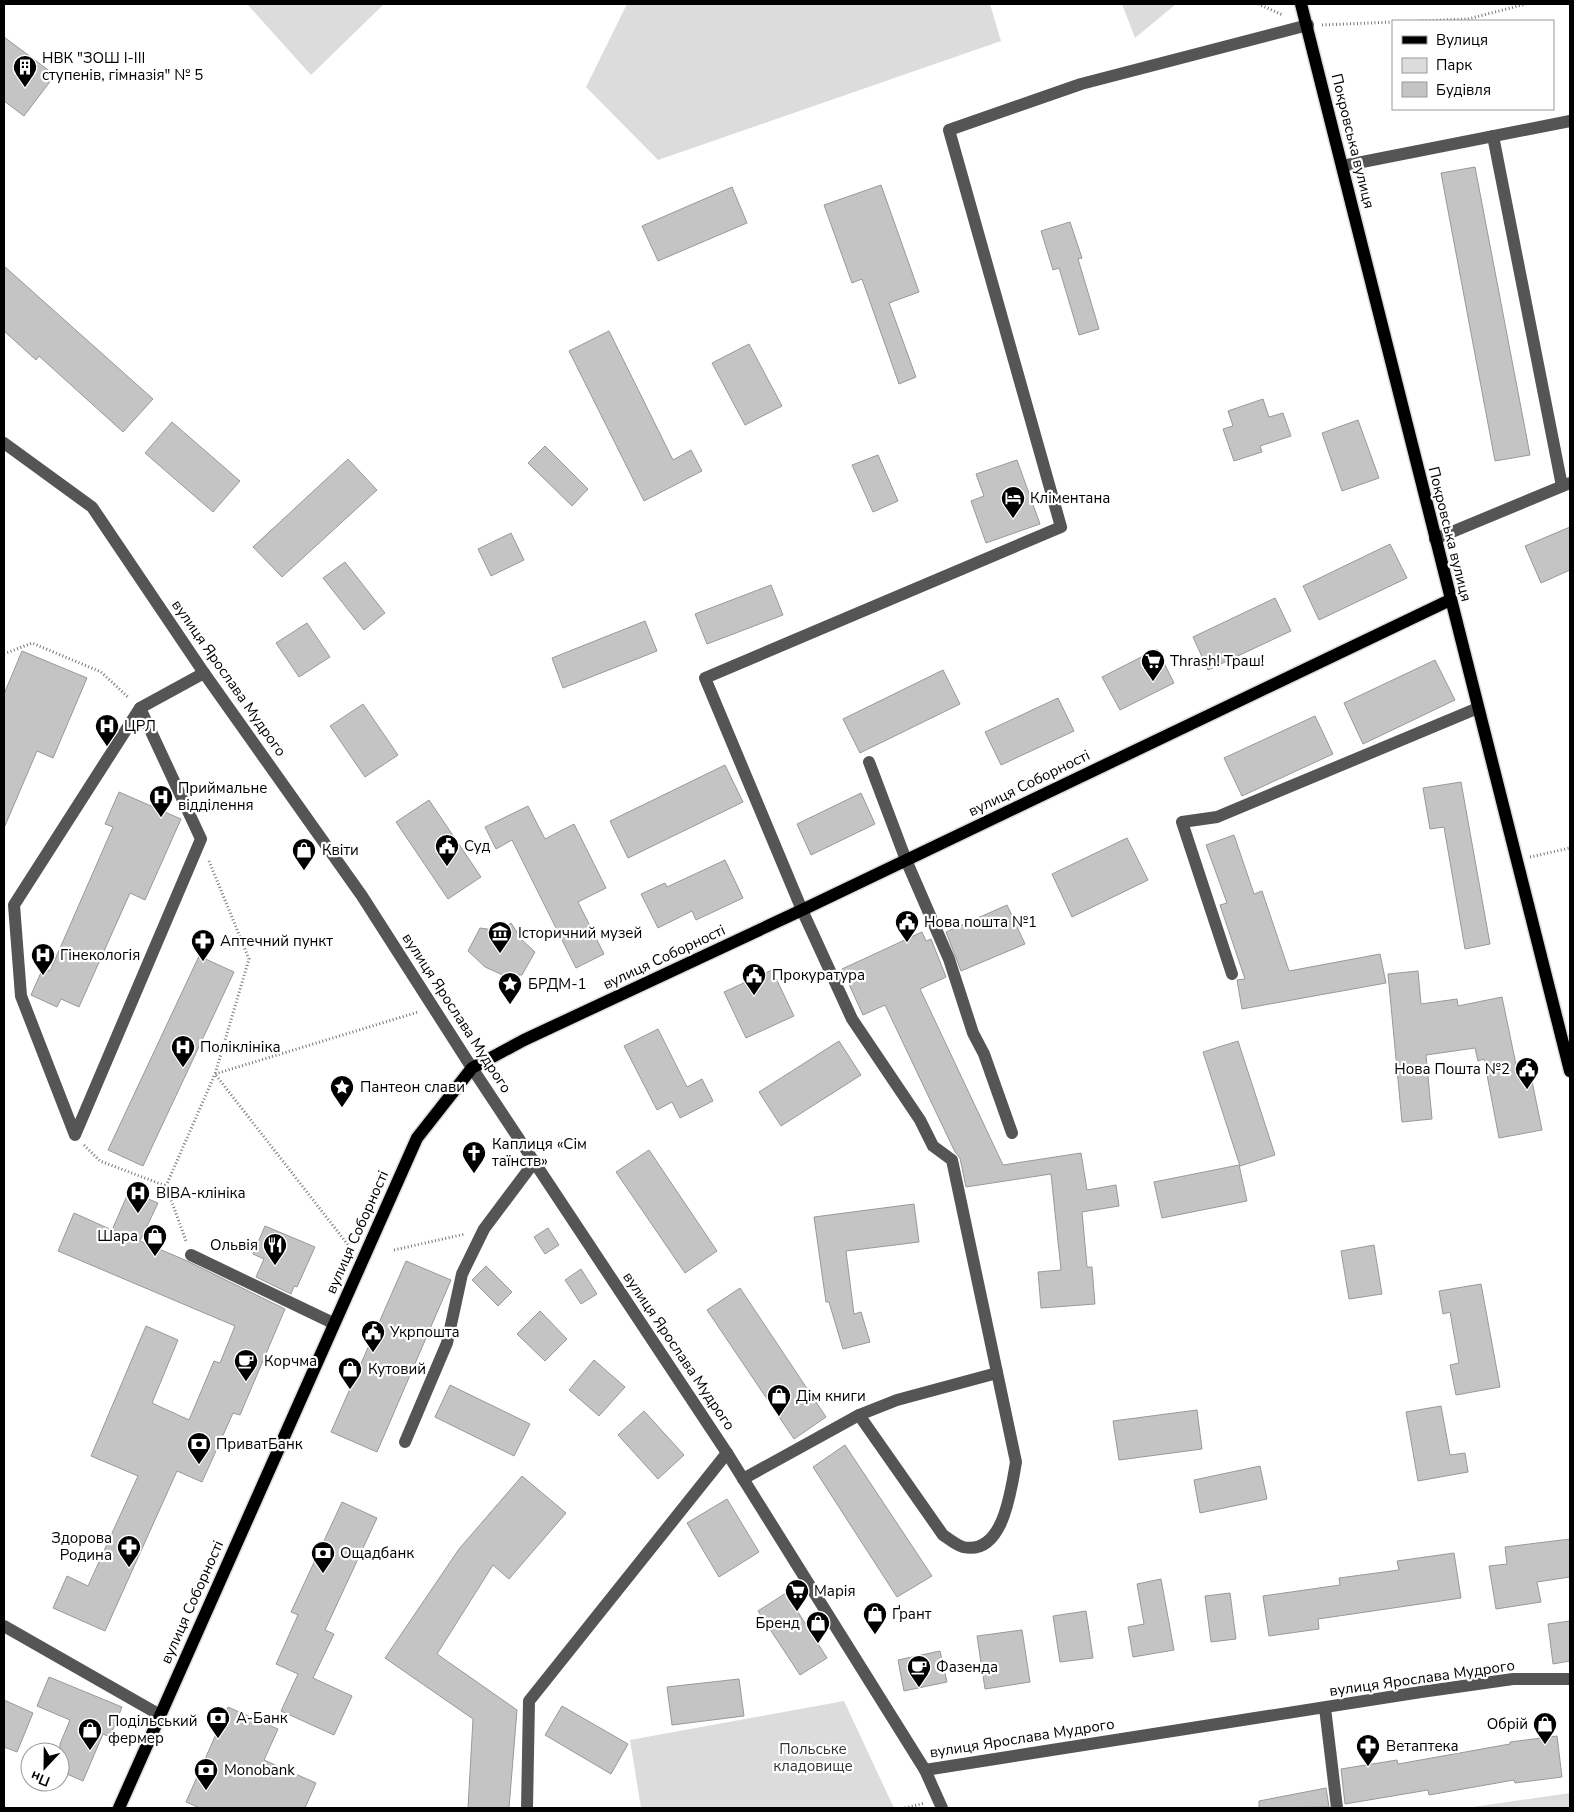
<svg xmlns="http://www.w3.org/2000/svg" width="1574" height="1812" font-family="'Nunito Sans',sans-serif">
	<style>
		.green { fill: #dcdcdc }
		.building { fill: #c4c4c4; stroke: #999 }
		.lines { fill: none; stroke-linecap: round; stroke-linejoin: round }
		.major-casing { stroke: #dbdbdb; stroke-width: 15 }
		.path { stroke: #777; stroke-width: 3; stroke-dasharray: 1 2.5; stroke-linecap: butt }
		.minor { stroke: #555; stroke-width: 12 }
		.major { stroke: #000; stroke-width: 12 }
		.labels { text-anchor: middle; stroke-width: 4.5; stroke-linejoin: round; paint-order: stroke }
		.poi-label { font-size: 15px; fill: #000; stroke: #fff; text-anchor: start }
		.street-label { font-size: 15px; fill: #000; stroke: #fff }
		.park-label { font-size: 15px; fill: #333; stroke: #fff }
	</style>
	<rect width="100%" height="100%" fill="#fff"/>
	<g class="green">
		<path d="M247,4H384L311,75Z"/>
		<path d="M627,4H990L1001,41L658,160L586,87Z"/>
		<path d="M1122,4H1176L1135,38Z"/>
		<path d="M844,1701L894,1808H641L630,1740Z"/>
		<path d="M1570,1793V1808H1466Z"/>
	</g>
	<g class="building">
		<path d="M4,37L55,75L24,116L4,101Z"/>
		<path d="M1475,167L1530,455L1495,461L1441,173Z"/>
		<path d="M881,185L919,292L889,303L916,377L899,384L862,279L852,283L824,205Z"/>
		<path d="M732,187L747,223L658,261L642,226Z"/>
		<path d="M1070,222L1082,258L1078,259L1099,329L1079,335L1059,268L1053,270L1041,231Z"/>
		<path d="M4,266L153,399L123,432L39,356L36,360L4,331Z"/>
		<path d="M609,331L673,460L691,450L702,471L644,501L569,351Z"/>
		<path d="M749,344L782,406L745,425L712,363Z"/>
		<path d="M1263,399L1269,417L1283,413L1291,436L1260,446L1262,452L1234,461L1223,429L1233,426L1228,411Z"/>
		<path d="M1358,420L1379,478L1342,491L1322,433Z"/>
		<path d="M172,422L240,481L213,512L145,453Z"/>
		<path d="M545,446L588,489L572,506L528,463Z"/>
		<path d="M878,455L898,501L873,512L852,465Z"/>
		<path d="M348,459L377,490L282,577L253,547Z"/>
		<path d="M1017,460L1040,524L986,543L971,501L984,496L976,474Z"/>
		<path d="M1570,527V570L1541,583L1525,546Z"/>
		<path d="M511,533L524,560L491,576L478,549Z"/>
		<path d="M1390,544L1407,578L1319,620L1303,586Z"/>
		<path d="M345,562L385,613L364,630L323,578Z"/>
		<path d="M771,585L783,615L707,644L695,614Z"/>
		<path d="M1275,598L1291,631L1208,670L1193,637Z"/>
		<path d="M645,621L657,651L563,688L552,658Z"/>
		<path d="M307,623L330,657L299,677L276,643Z"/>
		<path d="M1157,649L1174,683L1120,710L1102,677Z"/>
		<path d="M22,651L87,678L53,758L37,751L4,828V694Z"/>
		<path d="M1435,660L1455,700L1363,744L1344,703Z"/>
		<path d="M943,670L960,704L860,753L843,719Z"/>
		<path d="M1058,698L1074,731L1001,765L985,732Z"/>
		<path d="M363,704L398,755L365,777L330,726Z"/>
		<path d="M1315,716L1333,754L1242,796L1224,758Z"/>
		<path d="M725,765L743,802L628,858L610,821Z"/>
		<path d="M1461,782L1490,944L1465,949L1444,827L1430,829L1423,788Z"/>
		<path d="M119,792L181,819L145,900L130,893L79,1007L61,999L57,1007L31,995L43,968L50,971L113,827L105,824Z"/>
		<path d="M861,793L875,824L811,855L797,824Z"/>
		<path d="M429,800L481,877L448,899L396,822Z"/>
		<path d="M528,806L545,839L574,824L606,888L578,902L604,954L576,968L512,840L496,849L485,827Z"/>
		<path d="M1234,835L1254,894L1262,891L1289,971L1380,954L1386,983L1242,1009L1237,980L1245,979L1220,905L1227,903L1206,845Z"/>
		<path d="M1127,838L1148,880L1072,917L1052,874Z"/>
		<path d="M725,860L743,898L696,920L692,911L658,928L641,894L665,883L667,887Z"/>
		<path d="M1007,905L1025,944L961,971L946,932Z"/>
		<path d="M511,923L522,940L535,952L522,975H503L485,967L468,951L480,928L501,931Z"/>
		<path d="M922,932L926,941L931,939L946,977L920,989L1003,1165L1081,1153L1087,1190L1116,1185L1119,1206L1082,1212L1087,1267H1092L1095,1304L1041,1308L1038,1272L1061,1270L1051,1174L966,1187L960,1158L955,1152L885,1005L863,1015L842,969Z"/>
		<path d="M199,956L234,972L143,1166L108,1150Z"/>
		<path d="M772,970L794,1016L746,1038L724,992Z"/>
		<path d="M1418,971L1421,1004L1457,999L1458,1006L1502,997L1519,1079L1531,1076L1542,1130L1499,1138L1484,1059L1478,1061L1475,1048L1426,1055L1432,1119L1402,1122L1388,974Z"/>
		<path d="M658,1029L687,1087L702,1079L713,1101L680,1118L672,1102L657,1110L624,1046Z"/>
		<path d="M839,1041L861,1075L781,1126L759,1092Z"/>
		<path d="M1238,1041L1275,1155L1240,1166L1203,1052Z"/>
		<path d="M649,1150L717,1251L685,1273L616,1172Z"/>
		<path d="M1239,1165L1247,1201L1162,1218L1154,1182Z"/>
		<path d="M129,1191L158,1203L140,1241L185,1260L285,1309L240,1415L233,1413L202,1482L177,1471L105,1631L53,1608L67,1576L88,1586L138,1476L91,1456L146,1326L178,1340L152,1403L189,1420L214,1361L220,1363L235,1326L58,1251L74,1213L112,1230Z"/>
		<path d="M914,1204L919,1242L846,1251L854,1314L861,1312L870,1342L843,1349L829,1302H826L814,1217Z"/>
		<path d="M265,1226L315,1247L297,1287L294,1286L291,1294L256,1277L264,1259L253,1254Z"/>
		<path d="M548,1228L559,1245L545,1254L534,1237Z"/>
		<path d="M1374,1245L1382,1294L1349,1299L1341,1251Z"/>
		<path d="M406,1261L451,1280L377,1452L331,1432Z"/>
		<path d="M486,1266L512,1292L498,1306L472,1280Z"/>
		<path d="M581,1269L597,1294L581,1304L565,1280Z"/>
		<path d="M1481,1284L1500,1387L1456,1395L1450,1365L1459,1363L1450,1312L1443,1314L1439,1291Z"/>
		<path d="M740,1288L826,1417L794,1439L707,1310Z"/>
		<path d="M540,1311L567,1339L545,1361L517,1334Z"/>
		<path d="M594,1360L625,1387L599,1416L569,1390Z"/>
		<path d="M450,1385L530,1424L514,1456L435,1417Z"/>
		<path d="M1441,1406L1450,1455L1465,1453L1468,1472L1418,1481L1406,1412Z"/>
		<path d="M1197,1410L1202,1449L1119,1460L1113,1421Z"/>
		<path d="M644,1411L684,1455L658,1479L618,1435Z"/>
		<path d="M845,1445L932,1576L897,1597L813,1467Z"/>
		<path d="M1260,1466L1267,1499L1200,1513L1194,1480Z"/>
		<path d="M522,1476L566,1513L509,1579L493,1565L437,1654L517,1710L509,1808H468L473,1719L385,1658L459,1549Z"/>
		<path d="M727,1499L759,1552L719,1577L687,1523Z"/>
		<path d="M342,1502L377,1518L325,1630L334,1634L313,1678L352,1696L334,1735L281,1711L298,1674L276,1664L298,1615L291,1612Z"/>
		<path d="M1570,1539V1577L1537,1582L1541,1602L1496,1609L1489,1566L1507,1564L1505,1547Z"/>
		<path d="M1454,1553L1461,1598L1318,1619L1319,1629L1269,1636L1263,1596L1340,1585L1339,1578L1399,1570L1397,1561Z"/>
		<path d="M1161,1579L1174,1650L1133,1657L1128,1627L1144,1624L1137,1584Z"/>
		<path d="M786,1593L827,1658L800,1675L758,1611Z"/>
		<path d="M1230,1593L1236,1639L1211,1642L1205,1596Z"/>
		<path d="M1086,1611L1093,1658L1060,1662L1053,1616Z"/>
		<path d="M1570,1621V1661L1553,1664L1548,1624Z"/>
		<path d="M1022,1630L1030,1682L985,1689L977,1636Z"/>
		<path d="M940,1651L947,1682L904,1691L898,1660Z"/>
		<path d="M49,1677L122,1707L110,1737L103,1734L83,1781L60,1771V1744L70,1720L37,1706Z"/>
		<path d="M739,1679L744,1716L672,1725L667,1687Z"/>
		<path d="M4,1700L33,1713L17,1752L4,1747Z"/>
		<path d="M562,1706L628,1744L611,1774L545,1735Z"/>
		<path d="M228,1707L278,1729L264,1760L316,1783L305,1808H200L186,1802Z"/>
		<path d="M1557,1736L1562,1777L1515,1783L1514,1780L1429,1795L1428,1790L1345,1804L1341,1769L1397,1760L1398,1764L1510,1744V1742Z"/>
		<path d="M1326,1788L1329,1807L1259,1808V1801Z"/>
	</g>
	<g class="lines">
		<g class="major-casing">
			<g id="major">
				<path d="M1301,4L1570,1071"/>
				<path d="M119,1808L417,1138L472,1068L524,1040L802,910L1450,600"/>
			</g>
		</g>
		<g class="path">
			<path d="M1258,4L1283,15"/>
			<path d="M1419,21L1468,19L1526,4"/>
			<path d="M1322,25L1393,22"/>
			<path d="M4,654L32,643L101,672L129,698"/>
			<path d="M1530,857L1570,848"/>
			<path d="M209,861L249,959L215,1074L352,1250"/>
			<path d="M84,1145L100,1161L166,1186L186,1241"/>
			<path d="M166,1186L215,1074L418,1012"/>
			<path d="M394,1250L465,1234"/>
			<path d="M905,1808L925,1803"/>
		</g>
		<g class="minor">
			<path d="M1493,136L1562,486"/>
			<path d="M1342,166L1570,121"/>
			<path d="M4,443L92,507L204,673L362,896L472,1068L727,1453L925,1770L1421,1692L1513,1679H1570"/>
			<path d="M1435,539L1570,483"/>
			<path d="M140,708L201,839L75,1135L21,996L14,905Z"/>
			<path d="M140,708L204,673"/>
			<path d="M869,762L906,860L949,959L973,1033L984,1054L1012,1133"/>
			<path d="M1232,974L1182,822L1217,817L1478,708"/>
			<path d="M191,1255L333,1323"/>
			<path d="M859,1415L897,1400L997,1373"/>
			<path d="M405,1442L447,1343L462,1274L484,1229L535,1161"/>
			<path d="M743,1479L859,1415L943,1535C949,1539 956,1545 963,1547C1004,1556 1011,1489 1016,1462L952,1160L933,1146L920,1120L852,1019L802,910L705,678L1061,527L949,130L1081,84L1308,25"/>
			<path d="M4,1626L160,1715"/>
			<path d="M1325,1708L1337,1808"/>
			<path d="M925,1770L942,1808"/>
			<path d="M527,1808L529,1701L727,1453"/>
		</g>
		<use href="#major" class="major"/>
	</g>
	<defs>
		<g id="building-pin" transform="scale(1.25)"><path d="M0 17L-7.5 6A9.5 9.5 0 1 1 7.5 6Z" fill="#000" stroke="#fff"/><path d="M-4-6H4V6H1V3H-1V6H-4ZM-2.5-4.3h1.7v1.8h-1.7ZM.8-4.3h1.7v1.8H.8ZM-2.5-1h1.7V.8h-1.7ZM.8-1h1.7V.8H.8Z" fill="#fff"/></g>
		<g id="hotel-pin" transform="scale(1.25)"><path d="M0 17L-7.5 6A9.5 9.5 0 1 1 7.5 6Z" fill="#000" stroke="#fff"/><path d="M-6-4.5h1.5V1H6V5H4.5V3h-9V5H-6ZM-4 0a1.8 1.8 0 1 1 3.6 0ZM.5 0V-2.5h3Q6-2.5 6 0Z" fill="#fff"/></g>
		<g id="supermarket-pin" transform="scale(1.25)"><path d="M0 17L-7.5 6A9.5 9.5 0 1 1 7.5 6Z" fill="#000" stroke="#fff"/><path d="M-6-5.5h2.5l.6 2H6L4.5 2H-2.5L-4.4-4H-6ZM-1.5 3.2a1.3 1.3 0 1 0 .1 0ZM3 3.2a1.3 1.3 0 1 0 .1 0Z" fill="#fff"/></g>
		<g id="hospital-pin" transform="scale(1.25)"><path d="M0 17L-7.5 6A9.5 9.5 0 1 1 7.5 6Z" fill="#000" stroke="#fff"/><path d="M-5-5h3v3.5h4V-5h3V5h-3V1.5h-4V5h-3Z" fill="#fff"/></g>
		<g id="civic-pin" transform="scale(1.25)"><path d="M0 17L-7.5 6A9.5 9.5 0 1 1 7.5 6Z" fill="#000" stroke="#fff"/><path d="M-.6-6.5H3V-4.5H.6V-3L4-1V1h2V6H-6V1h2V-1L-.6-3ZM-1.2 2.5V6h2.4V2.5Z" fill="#fff"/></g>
		<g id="shop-pin" transform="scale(1.25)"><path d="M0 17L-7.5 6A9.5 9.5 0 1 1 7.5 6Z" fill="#000" stroke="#fff"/><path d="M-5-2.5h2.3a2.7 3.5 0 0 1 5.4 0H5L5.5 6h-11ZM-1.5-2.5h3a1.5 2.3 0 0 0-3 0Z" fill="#fff"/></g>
		<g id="museum-pin" transform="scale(1.25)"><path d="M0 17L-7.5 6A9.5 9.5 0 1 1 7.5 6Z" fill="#000" stroke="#fff"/><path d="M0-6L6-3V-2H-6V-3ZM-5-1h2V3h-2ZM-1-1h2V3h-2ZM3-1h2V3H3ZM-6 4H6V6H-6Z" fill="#fff"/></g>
		<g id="pharmacy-pin" transform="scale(1.25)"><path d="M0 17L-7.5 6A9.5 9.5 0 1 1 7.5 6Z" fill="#000" stroke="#fff"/><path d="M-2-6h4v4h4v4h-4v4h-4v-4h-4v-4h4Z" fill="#fff"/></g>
		<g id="sight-pin" transform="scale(1.25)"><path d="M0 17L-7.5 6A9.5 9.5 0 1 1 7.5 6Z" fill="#000" stroke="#fff"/><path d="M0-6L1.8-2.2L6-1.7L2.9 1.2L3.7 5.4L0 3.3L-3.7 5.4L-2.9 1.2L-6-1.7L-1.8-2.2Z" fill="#fff"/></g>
		<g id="church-pin" transform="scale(1.25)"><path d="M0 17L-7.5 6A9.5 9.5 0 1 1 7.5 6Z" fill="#000" stroke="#fff"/><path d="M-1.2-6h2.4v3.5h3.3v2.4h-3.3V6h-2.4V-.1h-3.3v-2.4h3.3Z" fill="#fff"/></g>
		<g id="restaurant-pin" transform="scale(1.25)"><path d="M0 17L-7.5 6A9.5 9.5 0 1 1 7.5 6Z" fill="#000" stroke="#fff"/><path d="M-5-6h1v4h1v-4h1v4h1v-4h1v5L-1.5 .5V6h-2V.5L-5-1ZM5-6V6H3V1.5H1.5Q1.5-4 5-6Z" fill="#fff"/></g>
		<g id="cafe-pin" transform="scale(1.25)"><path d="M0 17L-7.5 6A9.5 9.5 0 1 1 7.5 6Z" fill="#000" stroke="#fff"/><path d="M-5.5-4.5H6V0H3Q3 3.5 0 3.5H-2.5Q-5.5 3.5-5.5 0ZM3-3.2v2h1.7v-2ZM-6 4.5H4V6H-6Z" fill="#fff"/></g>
		<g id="bank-pin" transform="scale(1.25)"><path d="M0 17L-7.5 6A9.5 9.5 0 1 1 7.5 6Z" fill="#000" stroke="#fff"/><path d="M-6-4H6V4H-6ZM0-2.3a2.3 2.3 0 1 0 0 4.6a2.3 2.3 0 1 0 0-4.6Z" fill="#fff"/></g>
	</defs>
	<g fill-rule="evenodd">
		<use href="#building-pin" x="25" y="67"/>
		<use href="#hotel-pin" x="1013" y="498"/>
		<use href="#supermarket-pin" x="1153" y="661"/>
		<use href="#hospital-pin" x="107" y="726"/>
		<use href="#hospital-pin" x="161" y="797"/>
		<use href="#civic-pin" x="447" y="846"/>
		<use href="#shop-pin" x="304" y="850"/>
		<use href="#civic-pin" x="907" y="922"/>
		<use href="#museum-pin" x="500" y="933"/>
		<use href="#pharmacy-pin" x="203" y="941"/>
		<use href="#hospital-pin" x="43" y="955"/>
		<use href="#civic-pin" x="754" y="975"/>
		<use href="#sight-pin" x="510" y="984"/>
		<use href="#hospital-pin" x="183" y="1047"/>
		<use href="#civic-pin" x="1527" y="1069"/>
		<use href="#sight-pin" x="342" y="1087"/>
		<use href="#church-pin" x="474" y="1153"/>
		<use href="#hospital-pin" x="138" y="1193"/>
		<use href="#shop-pin" x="155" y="1236"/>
		<use href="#restaurant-pin" x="275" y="1245"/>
		<use href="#civic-pin" x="373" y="1332"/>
		<use href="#cafe-pin" x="246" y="1361"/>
		<use href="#shop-pin" x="350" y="1369"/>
		<use href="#shop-pin" x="779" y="1396"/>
		<use href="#bank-pin" x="199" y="1444"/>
		<use href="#pharmacy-pin" x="129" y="1547"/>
		<use href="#bank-pin" x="323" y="1553"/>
		<use href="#supermarket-pin" x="797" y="1591"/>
		<use href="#shop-pin" x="875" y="1614"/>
		<use href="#shop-pin" x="818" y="1623"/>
		<use href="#cafe-pin" x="919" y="1667"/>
		<use href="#bank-pin" x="218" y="1718"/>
		<use href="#shop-pin" x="1545" y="1724"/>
		<use href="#shop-pin" x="90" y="1730"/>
		<use href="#pharmacy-pin" x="1368" y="1746"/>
		<use href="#bank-pin" x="206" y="1770"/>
	</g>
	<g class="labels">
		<g class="poi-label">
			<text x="42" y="63">НВК "ЗОШ І-ІІІ<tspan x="42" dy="17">ступенів, гімназія" № 5</tspan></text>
			<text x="1030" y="503">Кліментана</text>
			<text x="1170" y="666">Thrash! Траш!</text>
			<text x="124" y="731">ЦРЛ</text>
			<text x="178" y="793">Приймальне<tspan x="178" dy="17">відділення</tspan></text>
			<text x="464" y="851">Суд</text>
			<text x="322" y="855">Квіти</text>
			<text x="924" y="927">Нова пошта №1</text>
			<text x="518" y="938">Історичний музей</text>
			<text x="220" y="946">Аптечний пункт</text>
			<text x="60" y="960">Гінекологія</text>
			<text x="772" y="980">Прокуратура</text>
			<text x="528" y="989">БРДМ-1</text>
			<text x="200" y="1052">Поліклініка</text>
			<text x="1510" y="1074" text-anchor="end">Нова Пошта №2</text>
			<text x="360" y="1092">Пантеон слави</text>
			<text x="492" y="1149">Каплиця «Сім<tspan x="492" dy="17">таїнств»</tspan></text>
			<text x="156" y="1198">ВІВА-клініка</text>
			<text x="138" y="1241" text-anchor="end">Шара</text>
			<text x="258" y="1250" text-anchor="end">Ольвія</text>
			<text x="390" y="1337">Укрпошта</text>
			<text x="264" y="1366">Корчма</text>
			<text x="368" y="1374">Кутовий</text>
			<text x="796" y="1401">Дім книги</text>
			<text x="216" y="1449">ПриватБанк</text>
			<text x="112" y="1543" text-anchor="end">Здорова<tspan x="112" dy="17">Родина</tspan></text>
			<text x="340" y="1558">Ощадбанк</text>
			<text x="814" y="1596">Марія</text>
			<text x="892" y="1619">Ґрант</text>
			<text x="800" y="1628" text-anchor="end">Бренд</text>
			<text x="936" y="1672">Фазенда</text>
			<text x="236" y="1723">А-Банк</text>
			<text x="108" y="1726">Подільський<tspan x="108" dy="17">фермер</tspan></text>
			<text x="1528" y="1729" text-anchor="end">Обрій</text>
			<text x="1386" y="1751">Ветаптека</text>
			<text x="224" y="1775">Monobank</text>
		</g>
		<g class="street-label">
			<text transform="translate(1353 141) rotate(76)" y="5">Покровська вулиця</text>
			<text transform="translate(1450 534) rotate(76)" y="5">Покровська вулиця</text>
			<text transform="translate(229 678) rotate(55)" y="5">вулиця Ярослава Мудрого</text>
			<text transform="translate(1029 783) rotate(-26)" y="5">вулиця Соборності</text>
			<text transform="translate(664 957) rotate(-25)" y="5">вулиця Соборності</text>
			<text transform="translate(457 1013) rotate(57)" y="5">вулиця Ярослава Мудрого</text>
			<text transform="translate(357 1232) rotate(-66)" y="5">вулиця Соборності</text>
			<text transform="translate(679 1351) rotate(56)" y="5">вулиця Ярослава Мудрого</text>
			<text transform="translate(192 1602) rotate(-66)" y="5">вулиця Соборності</text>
			<text transform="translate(1422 1678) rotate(-8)" y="5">вулиця Ярослава Мудрого</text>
			<text transform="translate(1022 1738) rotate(-9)" y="5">вулиця Ярослава Мудрого</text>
		</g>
		<g class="park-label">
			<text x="813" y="1754">Польське<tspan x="813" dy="17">кладовище</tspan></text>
		</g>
	</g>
	<rect width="1574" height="1812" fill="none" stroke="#000000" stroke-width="10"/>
	<rect x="1392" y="20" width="162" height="90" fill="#ffffff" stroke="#999999"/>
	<rect x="1402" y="36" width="25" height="8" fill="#000000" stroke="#999999"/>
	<text x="1436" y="45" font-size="15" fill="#000000">Вулиця</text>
	<rect x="1402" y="58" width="25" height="15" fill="#dcdcdc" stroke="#999999"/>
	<text x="1436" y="70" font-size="15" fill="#000000">Парк</text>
	<rect x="1402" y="82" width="25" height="15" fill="#c4c4c4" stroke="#999999"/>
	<text x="1436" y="95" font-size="15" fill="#000000">Будівля</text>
	<g transform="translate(45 1767) rotate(202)"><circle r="24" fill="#ffffff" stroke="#999999"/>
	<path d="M0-4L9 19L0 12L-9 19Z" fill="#000000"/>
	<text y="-8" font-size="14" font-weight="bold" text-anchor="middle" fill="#000000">Пн</text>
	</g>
</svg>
